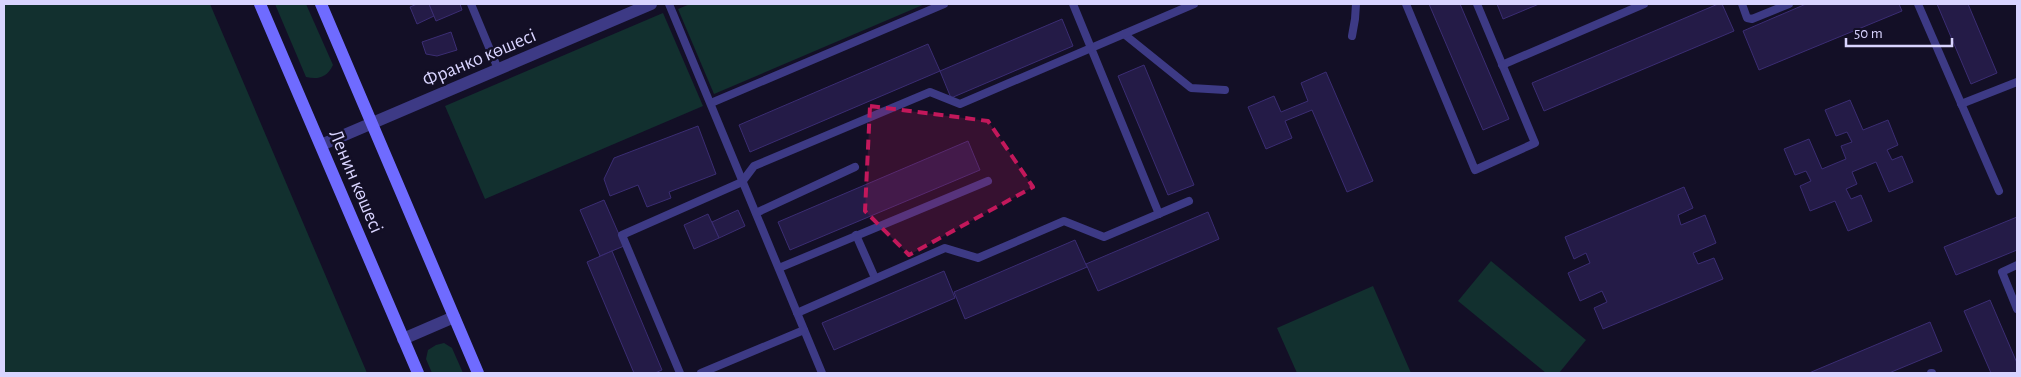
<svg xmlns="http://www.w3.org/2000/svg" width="2021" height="377" font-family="'Alegreya Sans',sans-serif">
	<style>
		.green { fill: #12302f }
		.building { fill: #241b47; stroke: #3b2d73 }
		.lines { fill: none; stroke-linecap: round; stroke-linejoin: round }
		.service { stroke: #3d3a85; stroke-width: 8 }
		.minor { stroke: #3d3a85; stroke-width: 12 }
		.tertiary { stroke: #3d3a85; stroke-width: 12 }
		.secondary { stroke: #6f6bff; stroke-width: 12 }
		.marked { fill: #c2185b; fill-opacity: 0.2; stroke: #c2185b; stroke-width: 4; stroke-dasharray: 10 6; stroke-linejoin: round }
		.labels { text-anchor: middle; stroke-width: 5; stroke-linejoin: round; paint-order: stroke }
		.street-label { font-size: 20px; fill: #d9d4ff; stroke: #130f26 }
	</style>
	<rect width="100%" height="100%" fill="#130f26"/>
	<g class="green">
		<path d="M4,4H210L367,373H4Z"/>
		<path d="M275,4H306L333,65C327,77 319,80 306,77Z"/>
		<path d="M690,4H925L714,94L678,9Z"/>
		<path d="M663,13L703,106L485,199L445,106Z"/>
		<path d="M1491,261L1586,340L1559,373H1546L1458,301Z"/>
		<path d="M1373,286L1411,373H1297L1277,328Z"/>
		<path d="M444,343L452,348L463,373H432L426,359L428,350L436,345Z"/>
	</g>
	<g class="building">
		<path d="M417,4H429L434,16L417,24L410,7Z"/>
		<path d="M429,4H460L462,10L436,21Z"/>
		<path d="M1429,4H1460L1509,119L1483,130Z"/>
		<path d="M1497,4H1539L1503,19Z"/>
		<path d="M1718,4H1722L1734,31L1544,111L1532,83Z"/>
		<path d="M1806,4H1899L1902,11L1759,70L1743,31Z"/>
		<path d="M1937,4H1968L1997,73L1971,84Z"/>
		<path d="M1062,19L1073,46L951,98L940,71Z"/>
		<path d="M451,32L457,50L437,56L426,54L422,42Z"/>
		<path d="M928,44L940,71L750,152L739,125Z"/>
		<path d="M1144,65L1194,185L1168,195L1118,76Z"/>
		<path d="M1326,72L1373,181L1347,192L1312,110L1285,121L1292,138L1266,149L1248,107L1274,96L1281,112L1308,101L1301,83Z"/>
		<path d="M1850,100L1863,130L1888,120L1898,145L1887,150L1892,160L1902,156L1913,182L1889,192L1876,162L1852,172L1857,184L1846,189L1851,199L1861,195L1872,221L1848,231L1835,201L1810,211L1800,186L1811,181L1806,171L1795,175L1784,149L1809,139L1822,169L1846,159L1841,146L1852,142L1847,132L1836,136L1825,110Z"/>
		<path d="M698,126L716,174L669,192L671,198L647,207L638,185L610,196L604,179L614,158Z"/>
		<path d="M968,141L980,170L790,250L778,222Z"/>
		<path d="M1684,187L1693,208L1678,215L1681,225L1705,215L1716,243L1693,253L1698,264L1714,258L1723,279L1603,329L1594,308L1607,302L1602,291L1580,301L1568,273L1590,263L1586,253L1574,259L1565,237Z"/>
		<path d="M604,200L624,246L600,256L580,210Z"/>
		<path d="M738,210L745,226L719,238L712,222Z"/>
		<path d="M1208,212L1219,239L1098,291L1086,264Z"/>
		<path d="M708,214L719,238L694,249L684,225Z"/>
		<path d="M2017,217V250L1956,275L1944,247Z"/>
		<path d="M1075,240L1087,267L965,319L954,292Z"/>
		<path d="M612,251L662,370L655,373H634L587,262Z"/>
		<path d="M944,271L955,298L834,350L822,323Z"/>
		<path d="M1990,300L2017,363V373H1991L1964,311Z"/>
		<path d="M1930,322L1942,351L1889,373H1809Z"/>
	</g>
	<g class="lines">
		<g class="service">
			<path d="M471,4L498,69"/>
			<path d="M669,4L822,373"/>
			<path d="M1073,4L1159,214"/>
			<path d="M1406,4L1475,170L1535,143L1477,4"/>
			<path d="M1742,4L1747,18L1752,19L1789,4"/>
			<path d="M1918,4L1999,191"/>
			<path d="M1124,34L1191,88L1225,90"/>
			<path d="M1352,36L1355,19L1356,4"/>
			<path d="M1502,65L1644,4"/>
			<path d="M711,103L944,4"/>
			<path d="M1961,104L2017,82"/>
			<path d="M756,213L855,167"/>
			<path d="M856,235L875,278"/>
			<path d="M2017,265L2002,272L2017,309"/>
			<path d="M779,268L988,181"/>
			<path d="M797,313L945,248L978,258L1064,221L1104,237L1189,201"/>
			<path d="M680,373L622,235L742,182L754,166L930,92L960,104L1194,4"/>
			<path d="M701,373L804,330"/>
			<path d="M1931,373H1932"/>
		</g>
		<path class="minor" d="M321,145L651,4"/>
		<path class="tertiary" d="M403,339L454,317"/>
		<g class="secondary">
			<path d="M260,4L418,373"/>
			<path d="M321,4L478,373"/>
		</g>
	</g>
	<path class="marked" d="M870,106L988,121L1033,187L909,255L865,211Z"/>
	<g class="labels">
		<g class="street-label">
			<text transform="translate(479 57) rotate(-23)" y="7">Франко көшесі</text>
			<text transform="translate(357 181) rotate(67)" y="7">Ленин көшесі</text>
		</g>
	</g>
	<rect width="2021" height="377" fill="none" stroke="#d9d4ff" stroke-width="10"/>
	<path d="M1846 38v8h106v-8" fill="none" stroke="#d9d4ff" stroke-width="2.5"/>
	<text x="1854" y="38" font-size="15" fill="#d9d4ff" stroke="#130f26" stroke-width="4" paint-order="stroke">50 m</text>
</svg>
